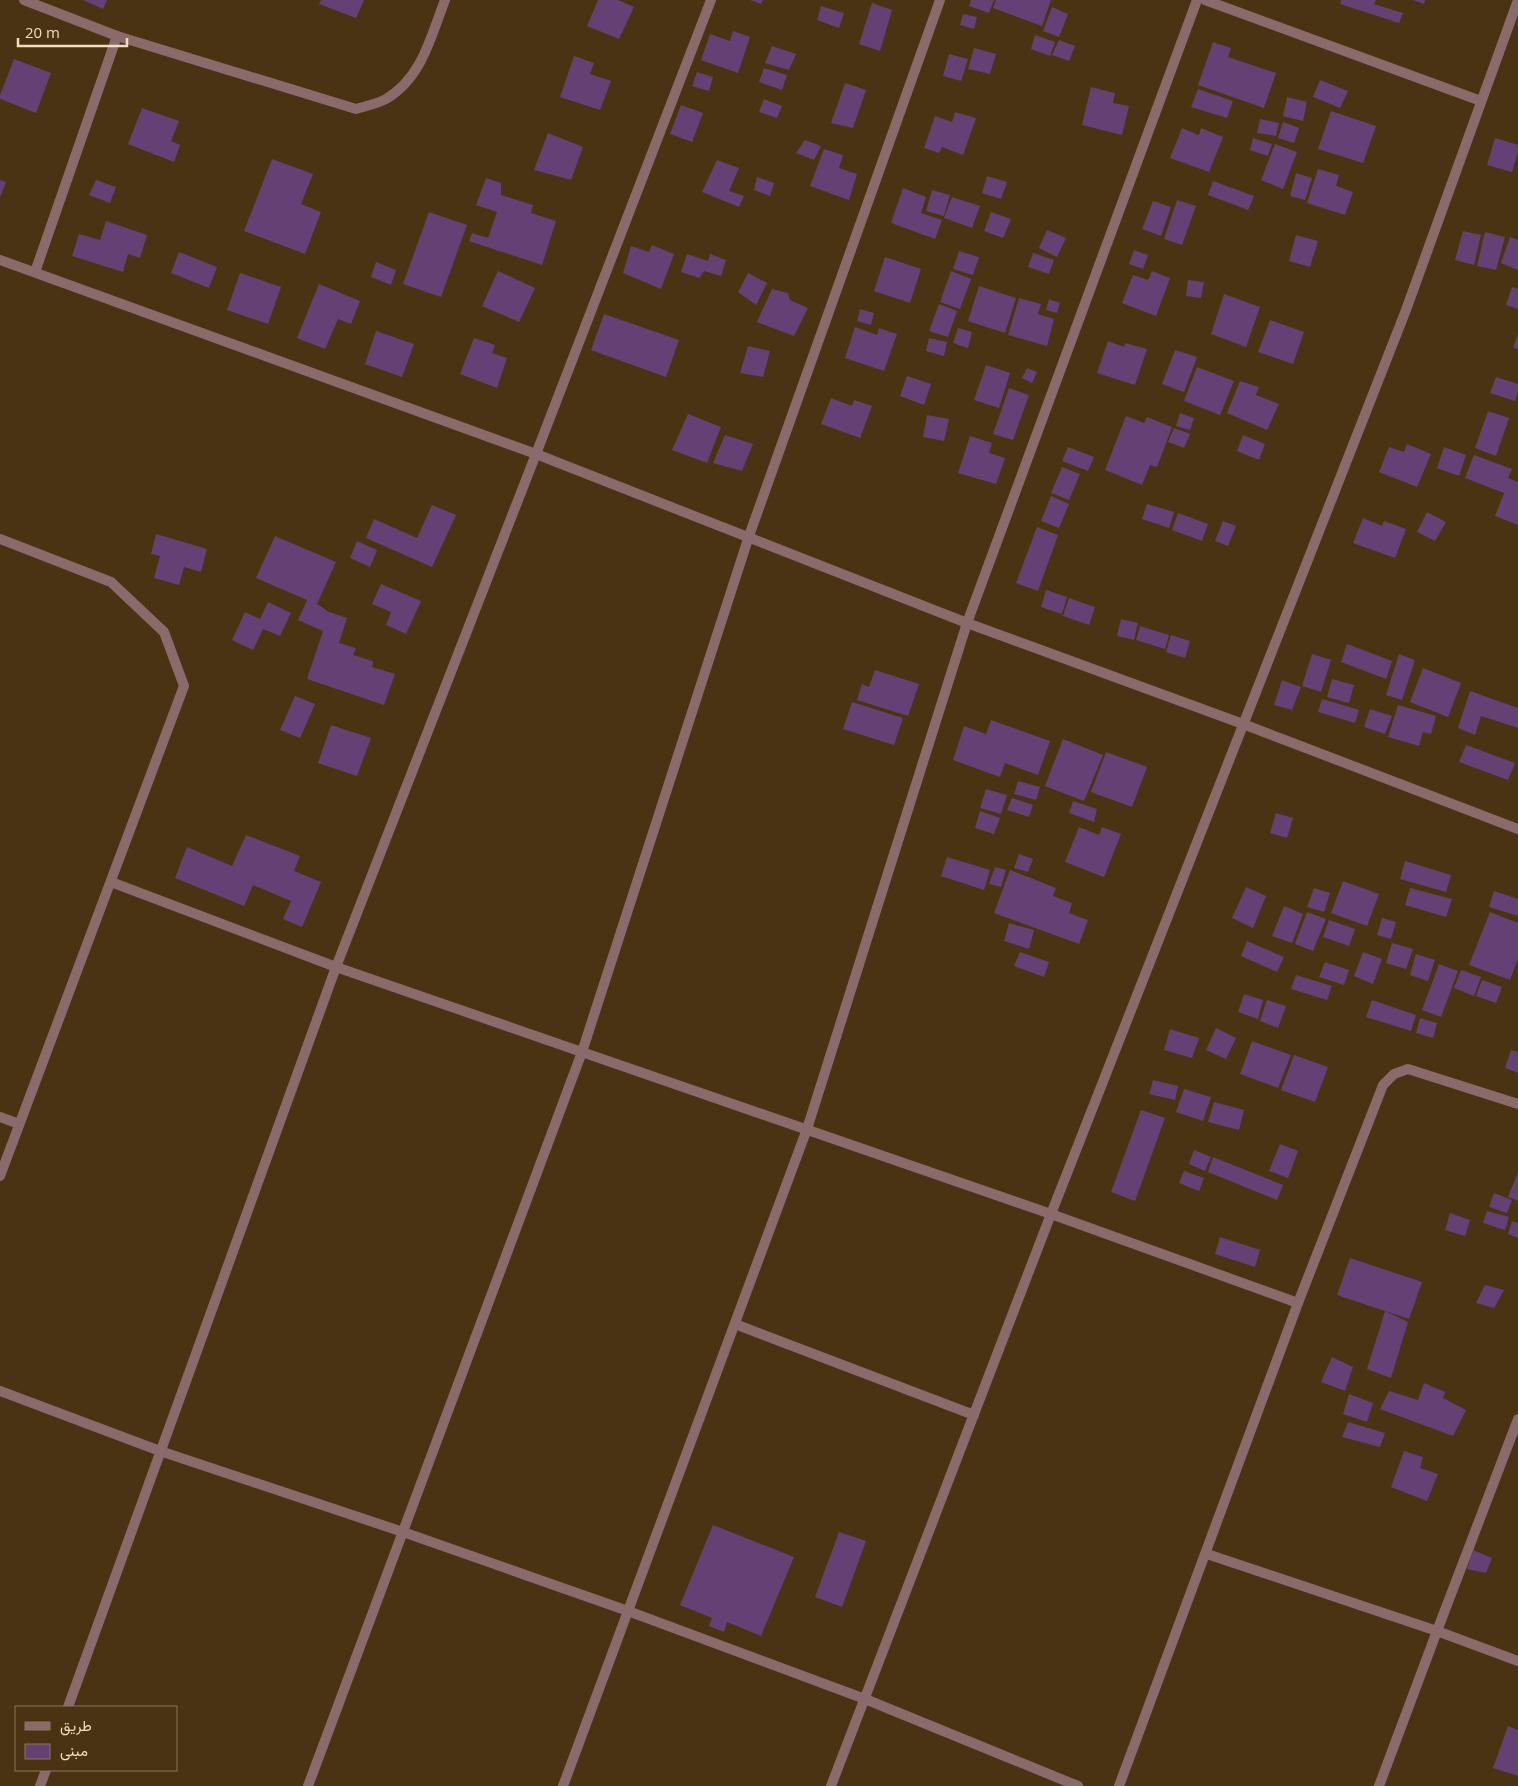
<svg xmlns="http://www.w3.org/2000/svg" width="1518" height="1786" font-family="'Open Sans',Vazirmatn,sans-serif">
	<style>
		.building { fill: #654074 }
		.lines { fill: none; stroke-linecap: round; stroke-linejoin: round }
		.minor { stroke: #8b6a6b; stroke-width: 10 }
	</style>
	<rect width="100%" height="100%" fill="#493312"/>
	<g class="building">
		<path d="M83,0H107L103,9Z"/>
		<path d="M321,0H364L356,18L319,4Z"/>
		<path d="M598,0H618L634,7L619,39L587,26Z"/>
		<path d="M750,0H763L761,4Z"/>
		<path d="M971,0H994L989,13L969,6Z"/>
		<path d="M996,0H1051L1042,26L993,8Z"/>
		<path d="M1341,0H1376L1374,4L1403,13L1399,23L1340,4Z"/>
		<path d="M1413,0H1425L1424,4Z"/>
		<path d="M872,3L892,10L880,51L859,44Z"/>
		<path d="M821,6L844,13L839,28L817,20Z"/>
		<path d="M1052,7L1068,14L1059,37L1043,31Z"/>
		<path d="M963,14L977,17L974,29L960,25Z"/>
		<path d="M733,31L750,37L738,73L701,60L710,34L730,41Z"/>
		<path d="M1035,35L1055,42L1050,56L1031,49Z"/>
		<path d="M1059,40L1075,46L1069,61L1052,55Z"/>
		<path d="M1213,42L1231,48L1228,57L1276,73L1264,108L1198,85Z"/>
		<path d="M772,46L796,54L789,70L765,63Z"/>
		<path d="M974,48L996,54L990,74L968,69Z"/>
		<path d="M949,54L968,59L961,81L943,76Z"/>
		<path d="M574,56L594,63L590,74L611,81L600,110L560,97Z"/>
		<path d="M14,59L51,73L36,113L0,99V95Z"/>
		<path d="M764,68L787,75L782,90L759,82Z"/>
		<path d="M697,72L713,77L709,91L692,86Z"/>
		<path d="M1320,80L1348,91L1340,108L1313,97Z"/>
		<path d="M845,83L866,90L853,128L831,123Z"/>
		<path d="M1091,87L1115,93L1113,103L1129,106L1122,135L1082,125Z"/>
		<path d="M1198,89L1233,101L1227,118L1191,107Z"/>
		<path d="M1287,97L1307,102L1303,121L1283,116Z"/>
		<path d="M764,99L782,106L777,118L759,112Z"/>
		<path d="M681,105L703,113L692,142L670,134Z"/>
		<path d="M142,108L179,121L171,141L180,145L174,162L128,144Z"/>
		<path d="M1331,111L1376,126L1363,163L1318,149Z"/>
		<path d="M955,112L976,118L963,155L942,147L939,153L924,148L935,116L952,122Z"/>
		<path d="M1260,119L1279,123L1276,136L1257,133Z"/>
		<path d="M1283,122L1299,128L1294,143L1278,138Z"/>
		<path d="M1182,128L1199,135L1201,128L1223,137L1209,172L1170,158Z"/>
		<path d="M548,133L583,147L571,180L534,170Z"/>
		<path d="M1253,138L1272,144L1268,156L1250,150Z"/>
		<path d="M1495,138L1518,145V152L1512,172L1487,165Z"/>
		<path d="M805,140L821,146L814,160L796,153Z"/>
		<path d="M1275,144L1297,152L1283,189L1261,180Z"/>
		<path d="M824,149L843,155L839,168L857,174L849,200L810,186Z"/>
		<path d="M272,159L313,174L301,204L321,212L305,254L244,231Z"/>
		<path d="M717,160L739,168L729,191L744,196L739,207L702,192Z"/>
		<path d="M1318,169L1339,175L1336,186L1353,192L1345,215L1307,203Z"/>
		<path d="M1296,173L1312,178L1305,200L1290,196Z"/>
		<path d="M987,176L1007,182L1001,199L982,193Z"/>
		<path d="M757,177L774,183L770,196L754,190Z"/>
		<path d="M486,178L501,183V195L533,205L531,213L556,221L542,265L469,241L472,233L488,238L497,212L476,205Z"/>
		<path d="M0,180L6,182L0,197Z"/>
		<path d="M96,180L116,187L110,203L89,195Z"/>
		<path d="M1213,181L1254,196L1248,210L1208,195Z"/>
		<path d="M903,188L926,197L921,213L942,220L935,239L891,223Z"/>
		<path d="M932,190L950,195L944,216L926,211Z"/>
		<path d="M952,197L980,206L972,228L944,218Z"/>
		<path d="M1177,200L1196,206L1182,245L1164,239Z"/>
		<path d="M1153,201L1171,207L1161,236L1142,229Z"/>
		<path d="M429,212L467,225L441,297L403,284Z"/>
		<path d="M991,212L1011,219L1003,238L984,231Z"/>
		<path d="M106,221L147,235L140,258L128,254L123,272L72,256L79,234L100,240Z"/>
		<path d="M1047,230L1066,238L1057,257L1039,248Z"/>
		<path d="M1463,231L1481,235L1474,265L1455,260Z"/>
		<path d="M1485,232L1505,237L1496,270L1477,266Z"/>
		<path d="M1296,235L1318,241L1310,267L1289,261Z"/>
		<path d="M1510,237L1518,240V270L1501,263Z"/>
		<path d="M652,245L674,254L661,289L623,273L631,246L649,252Z"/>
		<path d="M1134,250L1148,255L1143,269L1129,264Z"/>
		<path d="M959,251L979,257L973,275L953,269Z"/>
		<path d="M179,252L217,267L209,288L171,273Z"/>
		<path d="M1033,253L1054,260L1049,274L1028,267Z"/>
		<path d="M687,254L708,261L710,254L726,260L721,276L704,271L699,278L681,272Z"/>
		<path d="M885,257L921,269L910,303L874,291Z"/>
		<path d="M376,262L396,270L391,285L371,277Z"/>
		<path d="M498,271L535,288L519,322L482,306Z"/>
		<path d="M951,271L971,279L960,309L940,302Z"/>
		<path d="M1152,271L1170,278L1156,316L1122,303L1133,275L1148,280Z"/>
		<path d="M240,273L281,287L268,324L227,310Z"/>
		<path d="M748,273L767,283L756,305L738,292Z"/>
		<path d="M1188,280L1204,282L1201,298L1186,296Z"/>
		<path d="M319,284L360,301L351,324L338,319L325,349L297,338Z"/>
		<path d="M979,286L1016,298L1005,333L968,321Z"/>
		<path d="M1512,287L1518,289V309L1506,305Z"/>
		<path d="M772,289L788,293L790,300L808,308L794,336L757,322Z"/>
		<path d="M1224,294L1260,307L1246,347L1211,334Z"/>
		<path d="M1019,298L1041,304L1038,314L1054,319L1047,346L1008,335Z"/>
		<path d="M1049,299L1060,303L1057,313L1046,310Z"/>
		<path d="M939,304L957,311L948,337L929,331Z"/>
		<path d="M860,309L874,313L871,325L857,321Z"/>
		<path d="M604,314L679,340L666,377L591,350Z"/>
		<path d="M1270,320L1304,332L1293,364L1258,352Z"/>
		<path d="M855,327L877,335L879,328L897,334L884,371L845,358Z"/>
		<path d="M958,328L972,332L968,348L953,343Z"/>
		<path d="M376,331L414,344L402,377L365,364Z"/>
		<path d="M1518,334V349L1513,348Z"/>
		<path d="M474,338L495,345L492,353L507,358L497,388L460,374Z"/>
		<path d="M929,338L947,342L944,356L926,351Z"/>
		<path d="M1108,341L1124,347L1125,343L1147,349L1135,385L1097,373Z"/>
		<path d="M748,346L770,351L763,377L740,373Z"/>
		<path d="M1175,350L1197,357L1184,392L1162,384Z"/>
		<path d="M986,365L1010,373L999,408L974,400Z"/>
		<path d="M1197,367L1234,381L1220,415L1184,401Z"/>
		<path d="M1027,368L1037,372L1032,383L1022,378Z"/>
		<path d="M907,376L931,384L924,405L900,396Z"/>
		<path d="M1496,377L1518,384V391L1515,401L1490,393Z"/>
		<path d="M1240,381L1259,387L1256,395L1279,404L1267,430L1227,413Z"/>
		<path d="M1009,388L1029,395L1013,440L993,434Z"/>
		<path d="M831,398L852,406L854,400L872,406L860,438L821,424Z"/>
		<path d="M1488,411L1509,418L1496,456L1475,448Z"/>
		<path d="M1180,413L1194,418L1190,430L1176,426Z"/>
		<path d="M688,414L721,427L707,463L672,450Z"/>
		<path d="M927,415L949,419L944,441L923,437Z"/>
		<path d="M1126,416L1144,423L1147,417L1172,427L1157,467L1150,465L1142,485L1105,470Z"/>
		<path d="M1174,428L1190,434L1184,448L1168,442Z"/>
		<path d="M725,435L753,444L742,471L713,463Z"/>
		<path d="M1243,435L1265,444L1259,460L1237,451Z"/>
		<path d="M970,436L992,443L989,453L1005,458L996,484L958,473Z"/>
		<path d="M1407,444L1431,454L1417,487L1379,472L1389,447L1404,452Z"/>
		<path d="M1068,447L1094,457L1088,471L1062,461Z"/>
		<path d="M1444,447L1466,455L1459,476L1437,468Z"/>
		<path d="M1474,455L1512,469L1508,478L1518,482V525L1495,516L1504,493L1465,478Z"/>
		<path d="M1062,467L1080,474L1069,500L1051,493Z"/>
		<path d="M1051,496L1069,504L1059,528L1041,521Z"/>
		<path d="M1147,504L1174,512L1169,528L1142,519Z"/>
		<path d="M432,505L456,515L432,567L366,538L374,519L417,538Z"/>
		<path d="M1427,512L1446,522L1435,541L1417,532Z"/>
		<path d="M1178,513L1208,524L1202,541L1172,530Z"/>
		<path d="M1363,518L1382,526L1384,521L1406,529L1395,558L1353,543Z"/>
		<path d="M1223,521L1236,526L1228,546L1215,541Z"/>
		<path d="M1037,527L1058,535L1038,591L1016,583Z"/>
		<path d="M156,534L207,549L201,572L184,567L179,585L154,578L160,556L151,554Z"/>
		<path d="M275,536L336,562L317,604L329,612L347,618L339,643L356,648L353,655L373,661L372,667L395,674L384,705L307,679L323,631L298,620L307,600L256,578Z"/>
		<path d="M357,541L377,550L370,567L350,558Z"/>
		<path d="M381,584L421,601L406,634L386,625L391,612L372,604Z"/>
		<path d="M1046,590L1067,597L1062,614L1041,607Z"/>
		<path d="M1069,598L1095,607L1089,625L1063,616Z"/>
		<path d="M268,602L291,613L280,636L263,629L253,650L232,640L245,612L260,619Z"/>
		<path d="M1121,619L1138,623L1134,640L1117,636Z"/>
		<path d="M1140,626L1169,635L1165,649L1136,640Z"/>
		<path d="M1171,635L1190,641L1185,658L1166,652Z"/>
		<path d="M1347,644L1392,661L1386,679L1341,662Z"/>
		<path d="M1312,654L1331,660L1321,692L1302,686Z"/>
		<path d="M1399,654L1415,660L1402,700L1386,695Z"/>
		<path d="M1423,668L1461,683L1448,717L1410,702Z"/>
		<path d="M875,670L919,684L908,716L857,700L862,684L869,687Z"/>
		<path d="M1332,679L1354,685L1349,703L1327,697Z"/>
		<path d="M1282,680L1301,687L1292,710L1274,705Z"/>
		<path d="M1470,691L1518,708V728L1481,716L1475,735L1458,728Z"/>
		<path d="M295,696L315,704L300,738L280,730Z"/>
		<path d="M1322,699L1359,710L1355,723L1318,712Z"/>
		<path d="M852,702L903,718L894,745L843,729Z"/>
		<path d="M1398,705L1436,716L1431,734L1423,732L1419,746L1388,737Z"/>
		<path d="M1370,709L1392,716L1385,734L1364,727Z"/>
		<path d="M991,720L1050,741L1038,775L1005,763L1000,777L953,760L964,726L986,734Z"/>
		<path d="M331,725L371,738L357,776L318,763Z"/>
		<path d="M1063,739L1103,755L1084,801L1045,786Z"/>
		<path d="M1466,745L1515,763L1508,780L1459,762Z"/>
		<path d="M1106,752L1147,767L1132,807L1091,792Z"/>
		<path d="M1018,781L1040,787L1036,800L1014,794Z"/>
		<path d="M986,789L1007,795L1001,814L980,808Z"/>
		<path d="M1012,798L1033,805L1029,817L1007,810Z"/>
		<path d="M1073,801L1097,809L1094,822L1069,813Z"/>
		<path d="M980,811L1000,818L994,834L975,828Z"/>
		<path d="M1276,813L1293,818L1287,838L1270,833Z"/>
		<path d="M1079,827L1099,835L1102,827L1121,834L1104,877L1065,862Z"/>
		<path d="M246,835L300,856L294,871L321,882L302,927L283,919L291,901L253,885L244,906L175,878L187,847L232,866Z"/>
		<path d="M1019,854L1033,859L1028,872L1014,868Z"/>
		<path d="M947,857L990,870L984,890L941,876Z"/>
		<path d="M1405,861L1451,875L1446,892L1400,879Z"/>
		<path d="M995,867L1006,870L1001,887L989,884Z"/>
		<path d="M1010,870L1056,888L1053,896L1072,903L1069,913L1088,920L1079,944L994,913Z"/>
		<path d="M1343,881L1379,894L1367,926L1331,913Z"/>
		<path d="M1246,887L1266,896L1253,928L1232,918Z"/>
		<path d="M1314,888L1330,893L1324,912L1307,907Z"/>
		<path d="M1410,888L1452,899L1446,917L1405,905Z"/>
		<path d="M1494,891L1518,899V916L1489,907Z"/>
		<path d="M1284,906L1303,914L1292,943L1272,936Z"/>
		<path d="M1307,912L1326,919L1313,951L1295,944Z"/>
		<path d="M1490,912L1518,923V959L1510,980L1469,965Z"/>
		<path d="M1382,918L1396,922L1391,939L1377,935Z"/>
		<path d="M1329,920L1355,929L1349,946L1323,937Z"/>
		<path d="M1009,923L1034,930L1029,949L1004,941Z"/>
		<path d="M1247,941L1284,957L1277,972L1241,956Z"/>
		<path d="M1392,943L1413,949L1406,969L1386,963Z"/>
		<path d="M1020,952L1049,962L1044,977L1014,966Z"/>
		<path d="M1363,952L1382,959L1373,984L1354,976Z"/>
		<path d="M1416,954L1435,960L1428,981L1410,975Z"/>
		<path d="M1325,962L1349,970L1344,985L1319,977Z"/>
		<path d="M1439,964L1458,971L1441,1017L1422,1010Z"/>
		<path d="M1461,970L1481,977L1474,996L1454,988Z"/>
		<path d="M1296,975L1332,986L1327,1000L1291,989Z"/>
		<path d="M1482,980L1502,987L1496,1003L1476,996Z"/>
		<path d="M1244,994L1263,1000L1258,1019L1238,1012Z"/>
		<path d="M1267,1000L1286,1006L1278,1028L1260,1021Z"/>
		<path d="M1372,1000L1416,1015L1411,1031L1366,1017Z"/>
		<path d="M1420,1018L1437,1023L1433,1038L1416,1033Z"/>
		<path d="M1216,1028L1236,1038L1226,1059L1206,1050Z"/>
		<path d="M1170,1029L1199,1038L1192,1058L1164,1050Z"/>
		<path d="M1252,1041L1291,1055L1278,1088L1240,1074Z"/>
		<path d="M1511,1050L1518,1052V1073L1505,1068Z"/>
		<path d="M1294,1055L1328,1067L1315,1102L1281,1090Z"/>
		<path d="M1153,1080L1178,1086L1175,1100L1149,1094Z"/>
		<path d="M1184,1089L1211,1097L1203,1121L1176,1112Z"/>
		<path d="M1214,1102L1244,1110L1239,1130L1208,1122Z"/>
		<path d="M1141,1110L1165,1118L1135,1201L1111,1192Z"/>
		<path d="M1280,1144L1298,1151L1288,1178L1269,1171Z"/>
		<path d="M1194,1150L1211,1157L1205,1171L1189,1164Z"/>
		<path d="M1213,1157L1283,1185L1277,1200L1208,1172Z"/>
		<path d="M1184,1171L1204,1178L1199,1191L1179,1183Z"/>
		<path d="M1518,1172V1201L1508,1197Z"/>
		<path d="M1494,1193L1512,1200L1507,1213L1489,1207Z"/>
		<path d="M1487,1211L1509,1217L1505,1230L1483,1223Z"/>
		<path d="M1450,1213L1470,1220L1465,1236L1445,1230Z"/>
		<path d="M1512,1221L1518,1223V1238L1508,1234Z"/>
		<path d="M1220,1237L1260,1250L1255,1267L1215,1254Z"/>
		<path d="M1350,1258L1422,1282L1409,1319L1337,1295Z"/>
		<path d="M1485,1285L1504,1290L1494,1308L1476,1303Z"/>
		<path d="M1385,1311L1408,1322L1391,1378L1367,1369Z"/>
		<path d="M1332,1357L1353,1367L1345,1391L1321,1382Z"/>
		<path d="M1424,1383L1445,1392L1443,1398L1466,1410L1453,1436L1380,1409L1389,1391L1418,1400Z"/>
		<path d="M1349,1394L1373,1403L1367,1422L1343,1414Z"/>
		<path d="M1348,1422L1385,1433L1380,1447L1342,1437Z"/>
		<path d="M1404,1451L1423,1457L1420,1468L1438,1474L1427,1501L1391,1487Z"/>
		<path d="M713,1525L794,1557L761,1636L727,1622L724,1632L709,1626L712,1618L680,1605Z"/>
		<path d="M839,1532L866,1541L842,1607L815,1597Z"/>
		<path d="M1473,1550L1492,1558L1486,1573L1467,1569Z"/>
		<path d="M1508,1726L1518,1730V1776L1493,1768Z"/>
	</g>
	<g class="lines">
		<g class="minor">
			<path d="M24,0L117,36L356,109C366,106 377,104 386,99C422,78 431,36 445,0"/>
			<path d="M1205,0L1481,101"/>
			<path d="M0,260L536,454L967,623L1243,724L1518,829"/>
			<path d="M35,272L117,36"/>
			<path d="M0,539L111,582L164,632L184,686L0,1176"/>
			<path d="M111,882L336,967L1051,1214L1298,1303"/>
			<path d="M0,1117L19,1124"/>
			<path d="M735,1324L974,1415"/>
			<path d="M0,1391L160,1451L403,1532L628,1611L865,1699L1078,1786"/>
			<path d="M1207,1554L1437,1631L1518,1661"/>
			<path d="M68,1707L336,967L536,454L711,0"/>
			<path d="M40,1786L46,1770"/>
			<path d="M308,1786L582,1052L749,536L940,0"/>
			<path d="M563,1786L807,1129L967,623L1197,0"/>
			<path d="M831,1786L1051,1214L1406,310L1518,0"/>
			<path d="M1119,1786L1298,1303L1383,1085L1394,1074L1408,1069L1518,1104"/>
			<path d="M1379,1786L1437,1631L1518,1419"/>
		</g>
	</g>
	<rect x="15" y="1706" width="162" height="65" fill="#493312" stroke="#8d7757"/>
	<rect x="25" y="1722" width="25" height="8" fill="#8b6a6b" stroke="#8d7757"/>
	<text x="60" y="1731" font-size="15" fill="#f2dcbe">طريق</text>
	<rect x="25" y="1744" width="25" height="15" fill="#654074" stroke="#8d7757"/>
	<text x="60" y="1756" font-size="15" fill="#f2dcbe">مبنى</text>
	<path d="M18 38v8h109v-8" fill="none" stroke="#f2dcbe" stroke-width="2.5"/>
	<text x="25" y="38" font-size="15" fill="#f2dcbe" stroke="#493312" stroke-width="4" paint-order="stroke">20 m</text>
</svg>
